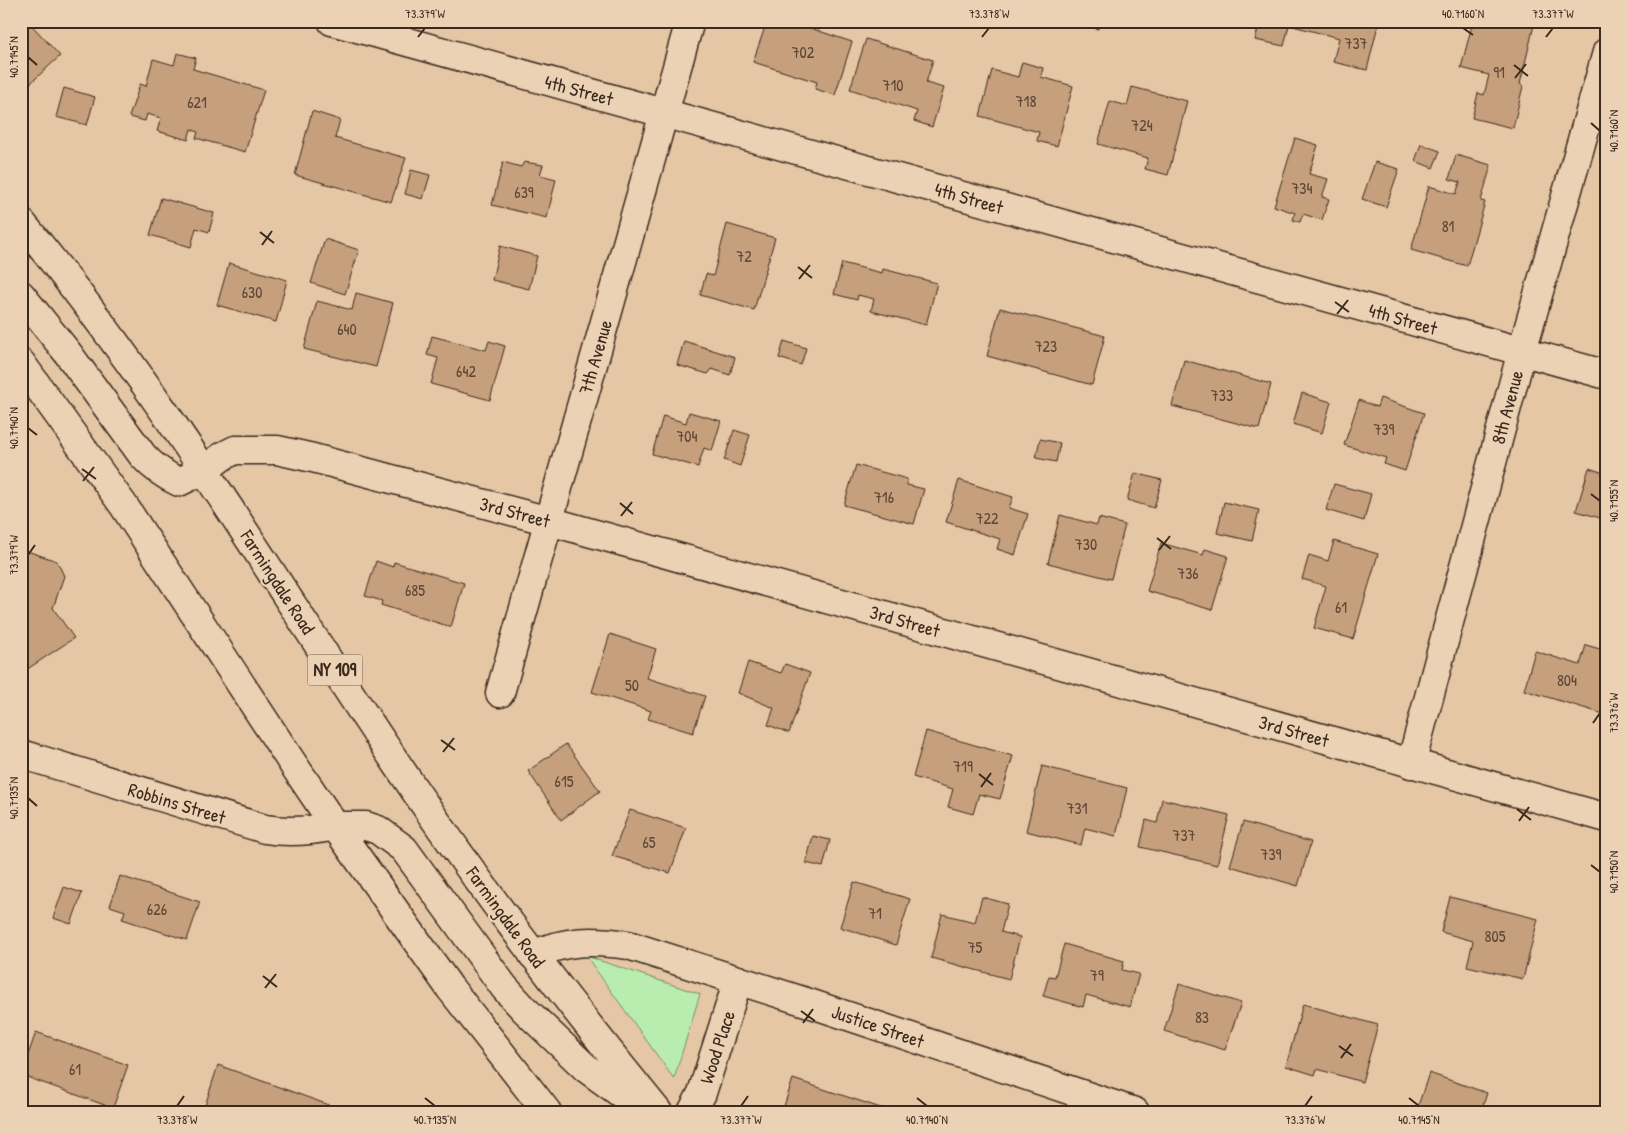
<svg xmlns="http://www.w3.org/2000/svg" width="1628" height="1133" font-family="'Patrick Hand',sans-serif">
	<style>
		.green { fill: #b8edaf; stroke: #7a8c66 }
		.building { fill: #c69f7c; stroke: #3b2a1e }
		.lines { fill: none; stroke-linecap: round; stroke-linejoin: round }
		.minor-casing { stroke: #3b2a1e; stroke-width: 31 }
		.primary-casing { stroke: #3b2a1e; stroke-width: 31 }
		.minor { stroke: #ecd2b4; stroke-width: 28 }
		.primary { stroke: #ecd2b4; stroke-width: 28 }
		.ticks { fill: none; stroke: #3b2a1e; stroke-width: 2 }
		.labels { text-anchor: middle; stroke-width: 4.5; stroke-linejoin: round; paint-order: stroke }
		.number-label { font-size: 16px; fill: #5e4736 }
		.shield { fill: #ecd2b4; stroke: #705c4b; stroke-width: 1 }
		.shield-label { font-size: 18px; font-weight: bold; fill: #3b2a1e }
		.street-label { font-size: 19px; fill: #3b2a1e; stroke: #ecd2b4 }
		.neatline { fill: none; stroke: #3b2a1e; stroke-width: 2 }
		.ticks-label { font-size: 12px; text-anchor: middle; fill: #3b2a1e }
	</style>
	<rect width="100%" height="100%" fill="#e5c7a6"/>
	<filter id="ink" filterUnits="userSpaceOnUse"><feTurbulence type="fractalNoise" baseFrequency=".02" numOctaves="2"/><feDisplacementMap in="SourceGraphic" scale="10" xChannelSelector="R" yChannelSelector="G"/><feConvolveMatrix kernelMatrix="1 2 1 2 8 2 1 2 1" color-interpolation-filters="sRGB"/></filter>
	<g filter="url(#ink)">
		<path class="green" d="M586,956L700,994L674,1079Z"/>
		<g class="building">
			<path d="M21,21H28L60,56L23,90L21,88Z"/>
			<path d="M767,21H805L804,26L852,42L835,95L815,89L817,82L753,62Z"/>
			<path d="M1070,21H1100L1098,29Z"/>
			<path d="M1260,21H1379L1367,70L1333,62L1339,38L1289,25L1284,46L1255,40Z"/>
			<path d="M1473,21H1535L1520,84L1523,86L1513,128L1472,118L1478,93L1484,95L1489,75L1461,68Z"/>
			<path d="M866,39L933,60L926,83L944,88L932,127L914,121L917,111L850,89Z"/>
			<path d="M177,53L196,58L193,69L264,90L245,152L196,138L198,132L191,129L188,140L157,131L161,118L147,114L145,121L129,117L140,84L146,86L153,59L174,65Z"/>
			<path d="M1022,62L1043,68L1041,77L1073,86L1057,146L1037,141L1039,132L980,116L992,70L1018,77Z"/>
			<path d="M1132,87L1187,101L1168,175L1145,169L1148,158L1098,144L1110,101L1127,106Z"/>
			<path d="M64,88L95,97L87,125L56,117Z"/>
			<path d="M312,111L340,120L335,138L406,158L391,202L295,175Z"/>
			<path d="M1295,138L1318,145L1309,174L1328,179L1322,197L1329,199L1322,220L1303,214L1300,222L1293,220L1295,213L1274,206Z"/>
			<path d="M1421,144L1440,151L1433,168L1415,161Z"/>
			<path d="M1456,155L1491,165L1481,201L1485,202L1467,266L1411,250L1429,186L1456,194L1460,182L1449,179Z"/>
			<path d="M503,162L521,167L524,162L543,165L540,175L556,179L547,218L492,205Z"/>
			<path d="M1375,162L1399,169L1386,207L1362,199Z"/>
			<path d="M411,170L430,175L423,199L405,194Z"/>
			<path d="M161,198L214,213L209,232L196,228L191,247L150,235Z"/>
			<path d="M727,224L775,238L754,310L700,295L706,274L713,276Z"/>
			<path d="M325,239L359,250L345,294L311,283Z"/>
			<path d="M500,246L537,256L529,289L492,280Z"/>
			<path d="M229,263L287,280L276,322L217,305Z"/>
			<path d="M842,263L882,273L883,269L937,283L926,325L871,311L874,299L858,295L857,300L834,294Z"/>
			<path d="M356,293L393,303L376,367L304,349L317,301L352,310Z"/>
			<path d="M1000,308L1105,336L1092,385L987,356Z"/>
			<path d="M432,336L486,350L489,341L505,346L490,400L431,384L438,358L427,355Z"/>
			<path d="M684,341L735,357L730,375L712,369L708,374L677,365Z"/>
			<path d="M784,341L806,348L801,365L779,358Z"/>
			<path d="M1184,360L1271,384L1259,429L1172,406Z"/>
			<path d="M1302,393L1331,402L1322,433L1293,424Z"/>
			<path d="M1380,398L1424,413L1405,471L1384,464L1386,458L1344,445L1359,400L1377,407Z"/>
			<path d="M689,412L721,421L712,451L704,448L698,467L652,454L663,416L686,423Z"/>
			<path d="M734,430L750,435L740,466L724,460Z"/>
			<path d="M1040,439L1060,443L1056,462L1036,458Z"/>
			<path d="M856,465L907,479V485L924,489L914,524L844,505Z"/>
			<path d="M1589,468L1607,474V520L1576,511Z"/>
			<path d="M1135,473L1162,480L1154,508L1127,500Z"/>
			<path d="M959,480L1013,497L1009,508L1028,514L1015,555L997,549L1000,539L946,522Z"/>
			<path d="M1334,484L1371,494L1364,521L1326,510Z"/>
			<path d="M1224,502L1259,510L1252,541L1217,533Z"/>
			<path d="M1060,515L1097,525L1099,518L1125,525L1111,579L1048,563Z"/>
			<path d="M1334,541L1378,554L1353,639L1314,628L1326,586L1302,579L1309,555L1328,561Z"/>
			<path d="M1161,543L1203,555L1205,549L1228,556L1212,610L1147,591Z"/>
			<path d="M21,549L57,561L64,576L53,608L74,638L26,670L21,662Z"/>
			<path d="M376,561L393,567L394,562L464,583L451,627L381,605L382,601L365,596Z"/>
			<path d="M610,634L656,649L647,678L705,696L693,733L648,719L651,711L592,692Z"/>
			<path d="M1586,645L1607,651V663L1605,670H1607V715L1524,690L1535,651L1580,665Z"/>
			<path d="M748,662L781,673L785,664L810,673L789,733L768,725L774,708L738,693Z"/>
			<path d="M926,731L1013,756L1000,799L979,794L973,814L948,807L953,789L913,777Z"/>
			<path d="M566,744L600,791L561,820L528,771Z"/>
			<path d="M1042,766L1127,788L1116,836L1085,828L1081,845L1026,831Z"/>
			<path d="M1162,799L1229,815L1217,865L1140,847L1146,820L1157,823Z"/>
			<path d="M630,810L686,828L670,873L612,856Z"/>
			<path d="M1243,822L1311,842L1298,886L1230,866Z"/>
			<path d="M813,836L830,840L823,867L806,863Z"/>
			<path d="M120,876L200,902L187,940L122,919L125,911L110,906Z"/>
			<path d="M854,882L910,899L896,945L840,927Z"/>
			<path d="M64,887L82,893L71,924L53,918Z"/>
			<path d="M982,897L1008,904L1001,932L1020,937L1009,979L931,958L942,914L975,922Z"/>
			<path d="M1450,897L1538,919L1523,979L1467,966L1473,941L1441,932Z"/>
			<path d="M1064,944L1124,961L1122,970L1139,974L1130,1007L1086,995L1083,1007L1043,996L1049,976L1055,977Z"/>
			<path d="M1179,984L1241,1003L1225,1050L1164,1031Z"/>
			<path d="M1303,1004L1378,1025L1362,1082L1317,1069L1315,1075L1286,1066Z"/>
			<path d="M36,1032L128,1065L113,1108L21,1075Z"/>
			<path d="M218,1065L348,1112H203Z"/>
			<path d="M1429,1073L1487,1093L1481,1112H1424L1417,1109Z"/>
			<path d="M793,1079L893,1112H782Z"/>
		</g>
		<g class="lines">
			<g class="minor-casing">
				<g id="minor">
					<path d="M332,21L1607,375"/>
					<path d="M204,470L223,456L235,450H277L313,458L549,521L1607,818"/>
					<path d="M500,693L690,21"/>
					<path d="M21,754L265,829C289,833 311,831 335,826"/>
					<path d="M1411,764L1522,351L1607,52"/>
					<path d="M533,955C566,940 592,940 628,945L806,1002L1135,1112"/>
					<path d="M692,1112L702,1093L738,980"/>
				</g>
			</g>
			<g class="primary-casing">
				<g id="primary">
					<path d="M21,222C170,400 285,601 416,792C491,902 573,1008 658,1112"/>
					<path d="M21,295L67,352L143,456C154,468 164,475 179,482L204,470"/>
					<path d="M21,363L124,506L293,764L335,826L450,988L547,1112"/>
					<path d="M335,826H366L378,830L404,849L504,987L524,1009L587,1069L645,1111"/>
				</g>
			</g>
			<use href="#minor" class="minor"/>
			<use href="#primary" class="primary"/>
		</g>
	</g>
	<path class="ticks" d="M1463,28L1473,35M418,37L425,28M982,37L989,28M1546,37L1553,28M28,57L37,65M1514,65L1528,76M1515,78L1526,64M1591,123L1600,131M260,232L274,243M262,245L272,231M798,267L812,278M799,279L810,265M1335,302L1349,312M1337,314L1348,300M28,428L37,435M82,469L96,479M83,481L94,467M1591,494L1600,501M620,503L633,514M621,516L632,502M1157,538L1171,549M1159,550L1170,536M28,555L35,545M1593,723L1600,713M441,740L455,750M443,752L454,738M979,774L993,785M981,787L991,773M28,798L37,806M1517,809L1531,820M1519,821L1529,807M1591,865L1600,872M263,976L277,987M265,988L276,974M801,1011L815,1021M803,1023L813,1009M1339,1046L1353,1056M1341,1058L1351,1044M425,1098L435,1106M917,1098L927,1106M1409,1098L1419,1106M177,1106L184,1096M741,1106L748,1096M1305,1106L1312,1096"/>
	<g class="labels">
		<g class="number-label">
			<text x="1356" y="49">737</text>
			<text x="803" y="58">702</text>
			<text x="1499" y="78">91</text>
			<text x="893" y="91">710</text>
			<text x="1026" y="107">718</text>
			<text x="197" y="108">621</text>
			<text x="1142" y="131">724</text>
			<text x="1302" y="194">734</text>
			<text x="524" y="198">639</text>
			<text x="1448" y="232">81</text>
			<text x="744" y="262">72</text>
			<text x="252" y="298">630</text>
			<text x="347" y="335">640</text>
			<text x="1046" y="352">723</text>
			<text x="466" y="377">642</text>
			<text x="1222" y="401">733</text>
			<text x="1384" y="435">739</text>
			<text x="687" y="442">704</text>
			<text x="884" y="503">716</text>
			<text x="987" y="524">722</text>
			<text x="1086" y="550">730</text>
			<text x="1188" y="579">736</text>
			<text x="415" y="596">685</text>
			<text x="1341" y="613">61</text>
			<text x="1567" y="686">804</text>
			<text x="632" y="691">50</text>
			<text x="963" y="772">719</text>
			<text x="564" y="787">615</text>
			<text x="1077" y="814">731</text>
			<text x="1184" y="841">737</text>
			<text x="649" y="848">65</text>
			<text x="1271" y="860">739</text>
			<text x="157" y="915">626</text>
			<text x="875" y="919">71</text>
			<text x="1495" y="942">805</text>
			<text x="975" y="953">75</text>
			<text x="1097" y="981">79</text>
			<text x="1202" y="1023">83</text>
			<text x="75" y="1075">61</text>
		</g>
		<rect class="shield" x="307.5" y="654.5" width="55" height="31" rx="4"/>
		<g class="shield-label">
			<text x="335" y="676">NY 109</text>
		</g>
		<g class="street-label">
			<text transform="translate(579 90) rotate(15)" y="7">4th Street</text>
			<text transform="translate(969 198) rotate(16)" y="7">4th Street</text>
			<text transform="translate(1403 319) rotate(16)" y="7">4th Street</text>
			<text transform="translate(595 357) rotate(-74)" y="7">7th Avenue</text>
			<text transform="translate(1507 407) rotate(-75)" y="7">8th Avenue</text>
			<text transform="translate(515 512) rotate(15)" y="7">3rd Street</text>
			<text transform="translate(278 582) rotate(57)" y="7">Farmingdale Road</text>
			<text transform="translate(905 621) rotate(16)" y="7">3rd Street</text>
			<text transform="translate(1294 731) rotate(16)" y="7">3rd Street</text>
			<text transform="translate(177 803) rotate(17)" y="7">Robbins Street</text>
			<text transform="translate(506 917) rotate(54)" y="7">Farmingdale Road</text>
			<text transform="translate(878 1026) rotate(19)" y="7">Justice Street</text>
			<text transform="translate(717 1047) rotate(-72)" y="7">Wood Place</text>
		</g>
	</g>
	<rect width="1628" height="1133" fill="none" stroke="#ecd2b4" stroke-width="55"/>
	<rect x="28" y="28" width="1572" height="1078" class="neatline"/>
	<g class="ticks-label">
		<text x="425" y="18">73.379°W</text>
		<text x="989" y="18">73.378°W</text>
		<text x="1463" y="18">40.7160°N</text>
		<text x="1553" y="18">73.377°W</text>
		<text transform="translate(14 57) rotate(-90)" y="4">40.7145°N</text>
		<text transform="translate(1614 131) rotate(-90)" y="4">40.7160°N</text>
		<text transform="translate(14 428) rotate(-90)" y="4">40.7140°N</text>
		<text transform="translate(1614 501) rotate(-90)" y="4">40.7155°N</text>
		<text transform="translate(14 555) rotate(-90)" y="4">73.379°W</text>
		<text transform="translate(1614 713) rotate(-90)" y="4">73.376°W</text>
		<text transform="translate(14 798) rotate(-90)" y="4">40.7135°N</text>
		<text transform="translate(1614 872) rotate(-90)" y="4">40.7150°N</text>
		<text x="177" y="1124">73.378°W</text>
		<text x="435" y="1124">40.7135°N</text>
		<text x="741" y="1124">73.377°W</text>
		<text x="927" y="1124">40.7140°N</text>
		<text x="1305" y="1124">73.376°W</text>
		<text x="1419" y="1124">40.7145°N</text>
	</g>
</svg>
